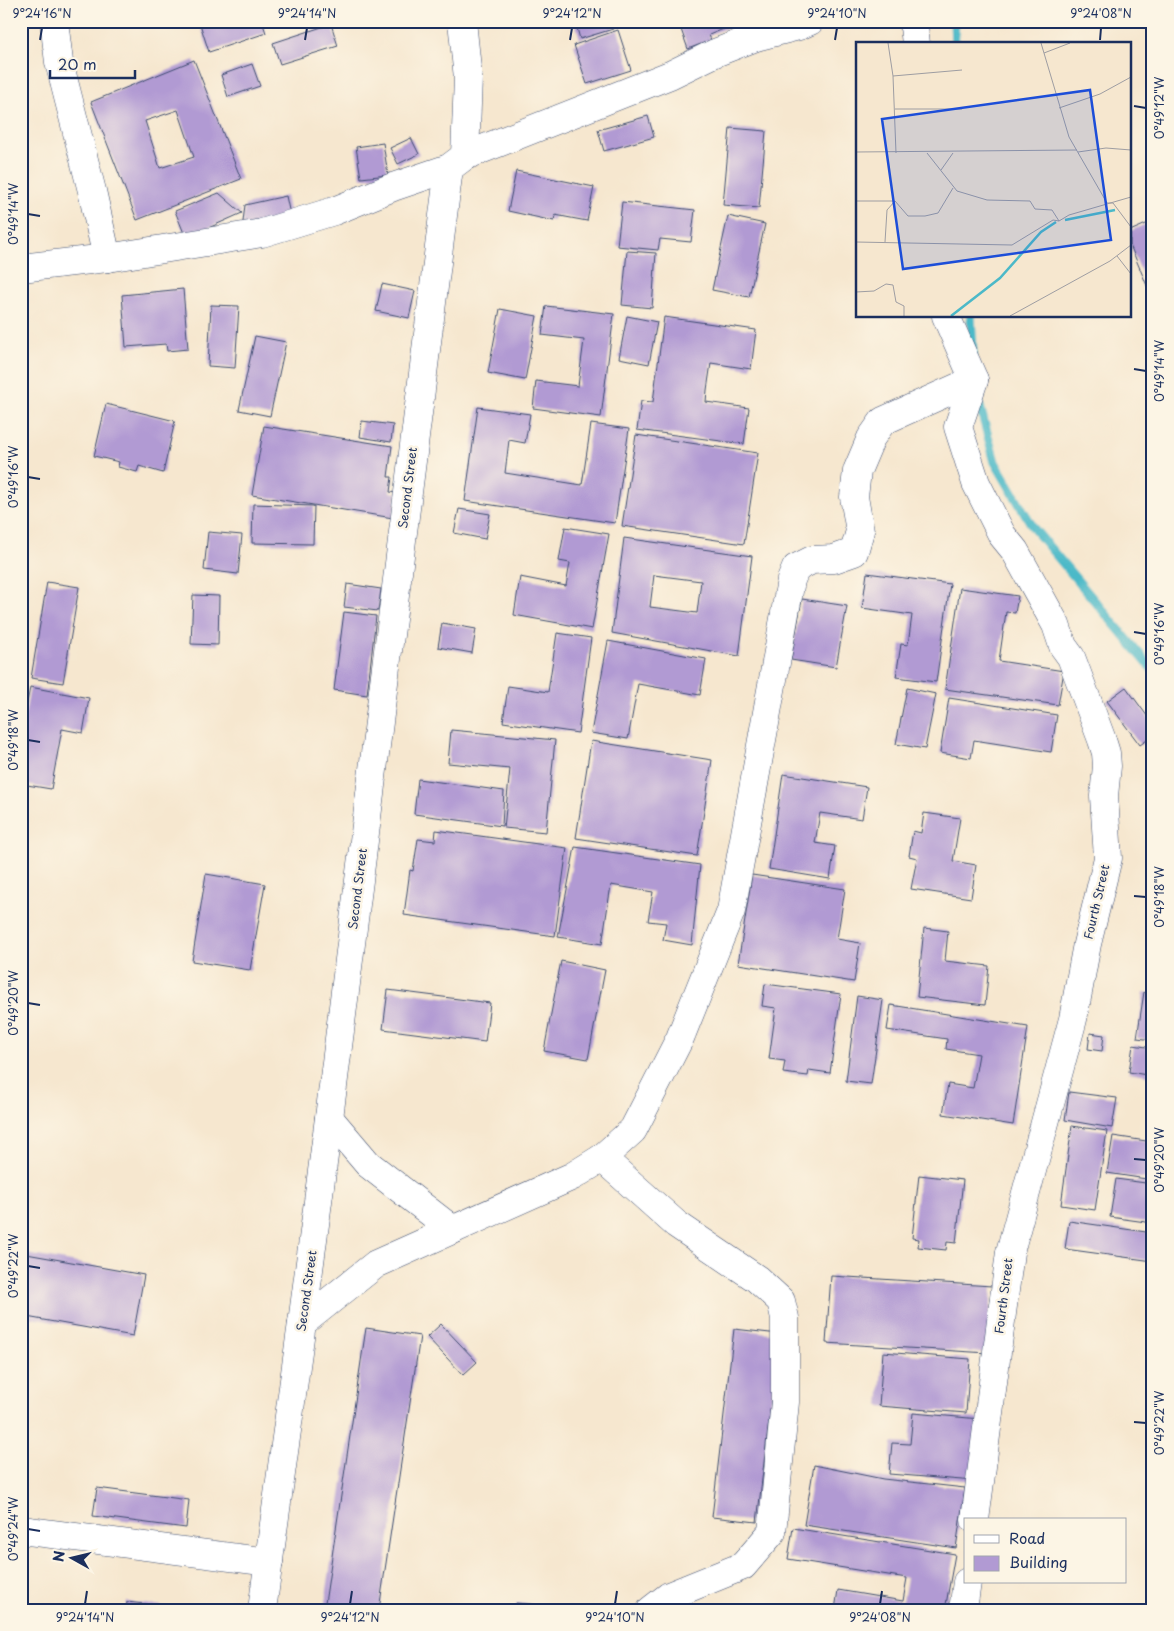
<svg xmlns="http://www.w3.org/2000/svg" width="1174" height="1631" font-family="'Playpen Sans',sans-serif">
	<style>
		.lines { fill: none; stroke-linecap: round; stroke-linejoin: round }
		.stream { stroke: #4cb9c8; stroke-width: 9 }
		.building { fill: #b19ad3; fill-rule: evenodd }
		.street-casing { stroke: #3c4b6f; stroke-width: 29 }
		.street { stroke: #fff; stroke-width: 28 }
		.ticks { fill: none; stroke: #1b2f5e; stroke-width: 2 }
		.labels { text-anchor: middle; stroke-width: 5; stroke-linejoin: round; paint-order: stroke }
		.street-label { font-size: 12px; fill: #1b2f5e; stroke: #fcf5e5 }
		.inset-river { fill: none; stroke: #4cb9c8; stroke-width: 2.5 }
		.inset-road { fill: none; stroke: #9e9da2; stroke-width: 1 }
		.view { fill: #1d4ed8; fill-opacity: 0.15; stroke: #1d4ed8; stroke-width: 2.5 }
		.inset-edge { fill: none; stroke: #1b2f5e; stroke-width: 2.5 }
		.neatline { fill: none; stroke: #1b2f5e; stroke-width: 2 }
		.ticks-label { font-size: 12px; text-anchor: middle; fill: #1b2f5e }
	</style>
	<rect width="100%" height="100%" fill="#fcf5e5"/>
	<filter id="ink" filterUnits="userSpaceOnUse"><feTurbulence type="fractalNoise" baseFrequency=".02" numOctaves="2"/><feDisplacementMap in="SourceGraphic" scale="10" xChannelSelector="R" yChannelSelector="G"/><feConvolveMatrix kernelMatrix="1 2 1 2 8 2 1 2 1" color-interpolation-filters="sRGB"/></filter>
	<filter id="wash" filterUnits="userSpaceOnUse"><feTurbulence type="fractalNoise" baseFrequency=".0096" numOctaves="4" result="noise"/><feDisplacementMap in="SourceGraphic" scale="20" xChannelSelector="R" yChannelSelector="G"/><feGaussianBlur stdDeviation="1.12" result="paint"/><feColorMatrix in="noise" values="0 0 0 0 0 0 0 0 0 0 0 0 0 0 0 0 0 1.4 0 .05"/><feComposite in="paint" operator="in"/></filter>
	<g filter="url(#wash)">
		<rect width="100%" height="100%" fill="#f6e7cf"/>
		<g class="lines">
			<g class="stream">
				<path d="M954,21L955,44"/>
				<path d="M971,316L973,354"/>
				<path d="M977,396L995,462L1034,529L1153,670"/>
			</g>
		</g>
		<g id="blocks">
			<g class="building">
				<path d="M199,21H262L266,33L209,52Z"/>
				<path d="M575,21H611L613,29L580,39Z"/>
				<path d="M678,21H738V23L709,35L711,40L688,49Z"/>
				<path d="M331,24L338,46L280,64L273,43Z"/>
				<path d="M618,30L631,70L587,84L574,45Z"/>
				<path d="M194,60L241,179L137,220L91,102ZM178,110L194,157L160,168L145,121Z"/>
				<path d="M252,64L260,86L228,97L221,75Z"/>
				<path d="M648,116L654,137L604,151L598,130Z"/>
				<path d="M730,128L766,131L759,208L723,205Z"/>
				<path d="M411,138L419,154L398,164L390,148Z"/>
				<path d="M383,143L388,175L361,178L356,147Z"/>
				<path d="M516,171L594,187L587,221L555,215L554,221L508,211Z"/>
				<path d="M219,193L242,213L186,238L175,211Z"/>
				<path d="M286,196L291,219L242,230L245,205Z"/>
				<path d="M622,202L695,210L691,242L660,239L658,250L617,246Z"/>
				<path d="M728,216L765,224L749,297L712,290Z"/>
				<path d="M1153,221V300L1130,245V231Z"/>
				<path d="M627,251L656,253L652,308L622,305Z"/>
				<path d="M382,284L415,291L409,318L376,311Z"/>
				<path d="M183,289L188,349L167,351L166,344L126,347L122,295Z"/>
				<path d="M211,305L239,306L235,368L208,366Z"/>
				<path d="M546,306L614,314L601,417L533,408L536,381L578,386L584,340L542,335Z"/>
				<path d="M500,309L537,316L525,380L488,373Z"/>
				<path d="M627,316L657,322L649,364L619,358Z"/>
				<path d="M664,317L756,330L751,369L711,363L707,390L706,402L749,408L744,444L637,430L641,401L653,402Z"/>
				<path d="M255,336L286,342L270,416L239,410Z"/>
				<path d="M106,404L175,421L163,473L139,466L137,472L118,467L119,462L94,456Z"/>
				<path d="M478,407L530,414L525,443L509,440L505,473L582,485L591,424L629,429L615,523L465,501Z"/>
				<path d="M362,421L393,425L391,442L360,437Z"/>
				<path d="M264,426L392,446L388,477H392L390,492L397,493L393,518L252,495Z"/>
				<path d="M636,435L758,453L744,544L622,526Z"/>
				<path d="M253,504L314,506L313,544L252,543Z"/>
				<path d="M459,509L490,514L485,539L454,533Z"/>
				<path d="M565,527L609,534L592,629L514,615L520,577L566,586L570,563L559,561Z"/>
				<path d="M208,532L242,535L238,574L204,570Z"/>
				<path d="M624,538L752,556L739,656L612,633ZM654,575L701,581L697,613L650,607Z"/>
				<path d="M867,573L950,584L936,682L896,677L901,644L908,645L912,615L862,608Z"/>
				<path d="M47,582L79,587L63,683L31,678Z"/>
				<path d="M347,584L381,589L378,611L344,607Z"/>
				<path d="M960,588L1018,596L1015,613L1006,612L999,661L1064,671L1058,705L945,689Z"/>
				<path d="M193,595L219,596L218,645L191,644Z"/>
				<path d="M802,599L847,606L836,667L791,660Z"/>
				<path d="M344,612L376,616L367,695L334,690Z"/>
				<path d="M442,623L476,629L472,653L438,647Z"/>
				<path d="M557,633L591,638L578,733L503,722L508,686L548,692Z"/>
				<path d="M608,641L706,659L700,695L638,684L628,739L591,733Z"/>
				<path d="M30,687L89,698L83,733L62,729L51,789L21,784V736Z"/>
				<path d="M1126,687L1153,724V736L1140,745L1107,701Z"/>
				<path d="M907,688L936,694L925,749L896,744Z"/>
				<path d="M949,698L1057,715L1051,752L974,740L971,758L940,753Z"/>
				<path d="M451,730L555,740L546,832L504,828L510,769L448,763Z"/>
				<path d="M591,741L712,760L697,856L576,838Z"/>
				<path d="M783,774L867,787L862,819L820,813L815,843L835,846L830,879L769,869Z"/>
				<path d="M418,779L504,791L502,826L414,814Z"/>
				<path d="M924,813L960,818L953,861L976,865L971,898L911,889L917,858L909,856L913,831L921,833Z"/>
				<path d="M436,830L567,848L555,936L404,915L410,870L413,871L418,839L435,841Z"/>
				<path d="M575,847L700,865L692,945L663,940L666,923L648,921L653,892L611,885L602,944L558,937Z"/>
				<path d="M206,874L265,884L250,970L192,961Z"/>
				<path d="M752,875L845,889L837,939L860,943L854,982L738,964Z"/>
				<path d="M924,928L948,931L945,961L989,966L985,1005L917,997Z"/>
				<path d="M561,961L605,970L588,1059L544,1051Z"/>
				<path d="M765,984L841,994L830,1073L809,1070L808,1076L783,1073L785,1061L769,1059L776,1008L762,1006Z"/>
				<path d="M388,990L490,1003L485,1042L383,1029Z"/>
				<path d="M1144,992L1153,994V1040L1137,1038Z"/>
				<path d="M857,996L883,1000L871,1084L846,1081Z"/>
				<path d="M891,1005L1028,1027L1013,1125L943,1114L948,1084L973,1088L979,1054L946,1049L947,1039L887,1030Z"/>
				<path d="M1090,1033L1104,1035L1102,1051L1088,1049Z"/>
				<path d="M1133,1045L1153,1048V1076L1129,1072Z"/>
				<path d="M1069,1092L1117,1098L1112,1128L1065,1120Z"/>
				<path d="M1072,1126L1107,1131L1095,1210L1061,1205Z"/>
				<path d="M1113,1136L1153,1142V1180L1107,1173Z"/>
				<path d="M919,1175L963,1180L956,1243L947,1242L946,1250L918,1247L919,1239L912,1238Z"/>
				<path d="M1116,1179L1153,1184V1223L1110,1217Z"/>
				<path d="M1069,1221L1153,1233V1261L1065,1249Z"/>
				<path d="M21,1253L144,1275L133,1336L21,1316Z"/>
				<path d="M831,1276L992,1286L988,1353L826,1343Z"/>
				<path d="M441,1324L477,1362L463,1375L427,1337Z"/>
				<path d="M366,1328L420,1336L379,1610H324Z"/>
				<path d="M734,1329L779,1334L757,1522L712,1517Z"/>
				<path d="M883,1352L970,1359L966,1413L879,1406Z"/>
				<path d="M913,1413L980,1419L974,1481L889,1474L892,1443L910,1444Z"/>
				<path d="M814,1465L883,1479L965,1488L956,1548L804,1525Z"/>
				<path d="M97,1488L189,1500L186,1528L93,1516Z"/>
				<path d="M793,1528L955,1554L945,1610H835L838,1590L903,1601L907,1578L788,1559Z"/>
				<path d="M21,1560H25L27,1590H21Z"/>
				<path d="M127,1602L170,1607V1610H126Z"/>
				<path d="M516,1603L577,1608V1610H516Z"/>
			</g>
		</g>
	</g>
	<g filter="url(#ink)">
		<use href="#blocks" fill-opacity="0" stroke="#3c4b6f" stroke-width="1"/>
		<g class="lines">
			<g class="street-casing">
				<g id="street">
					<path d="M54,21L59,62L92,191L107,258"/>
					<path d="M462,21L468,78L465,156"/>
					<path d="M911,21L914,26L916,44"/>
					<path d="M21,268L107,258L262,233L334,211L393,187L449,168L465,156L670,75L715,53L756,37L799,26L810,21"/>
					<path d="M946,316L974,380L958,427L976,483L1002,535L1015,551L1056,625L1063,646L1071,657L1102,740L1106,753L1107,766L1104,796L1108,858L1087,944L1073,1019L1010,1252L975,1520"/>
					<path d="M329,1118L368,1164L453,1230"/>
					<path d="M602,1158L676,1224L757,1279L781,1301L785,1318V1402L772,1532L743,1566L669,1596L651,1610"/>
					<path d="M302,1323L376,1264L573,1176L602,1158L633,1130L680,1038L731,911L791,580L796,568L812,560L834,559L854,552L860,531L854,497L857,471L871,438L883,421L974,380"/>
					<path d="M21,1530L269,1562"/>
					<path d="M262,1610L302,1323L329,1118L449,168"/>
					<path d="M963,1610L967,1582"/>
				</g>
			</g>
			<use href="#street" class="street"/>
		</g>
	</g>
	<path class="ticks" d="M40,40L42,28M305,40L307,28M570,40L572,28M835,40L837,28M1100,40L1101,28M1134,106L1146,108M28,214L40,216M1134,369L1146,371M28,477L40,479M1134,632L1146,634M28,740L40,742M1134,896L1146,897M28,1003L40,1005M1134,1159L1146,1160M28,1266L40,1268M1134,1422L1146,1423M28,1529L40,1531M85,1604L87,1591M350,1604L352,1591M615,1604L617,1591M880,1604L882,1591"/>
	<g class="labels">
		<g class="street-label">
			<text transform="translate(408 488) rotate(-83)" y="4">Second Street</text>
			<text transform="translate(358 889) rotate(-83)" y="4">Second Street</text>
			<text transform="translate(1097 902) rotate(-77)" y="4">Fourth Street</text>
			<text transform="translate(307 1291) rotate(-82)" y="4">Second Street</text>
			<text transform="translate(1004 1296) rotate(-83)" y="4">Fourth Street</text>
		</g>
	</g>
	<g transform="translate(856 42)">
		<rect width="275" height="275" fill="#f6e7cf"/>
		<path class="inset-river" d="M209,178L259,168M95,274L144,236L185,190L200,180"/>
		<path class="inset-road" d="M32,1L37,34L40,111M185,1L213,95L251,161H257L275,185M188,11L214,1M37,34L106,28M203,66L244,52L275,35M39,67H106M0,110L221,108M222,110L250,106L275,108M71,111L101,149L131,158L174,159L179,167L196,168L203,179M85,128L97,111M0,159H39L52,174H69L82,171L97,146M0,200L156,203L197,178L203,179L213,173L275,155M29,200L31,168L39,159M261,214L275,232M0,250L18,249L30,242L37,243L40,260L48,264V274M154,274L254,219L275,203"/>
		<path class="view" d="M234,48L255,198L47,227L26,77Z"/>
		<rect width="275" height="275" class="inset-edge"/>
	</g>
	<rect width="1174" height="1631" fill="none" stroke="#fcf5e5" stroke-width="55"/>
	<rect x="964" y="1518" width="162" height="65" fill="#fcf5e5" stroke="#a2a6af"/>
	<rect x="974" y="1535" width="25" height="8" fill="#ffffff" stroke="#a2a6af"/>
	<text x="1009" y="1544" font-size="15" fill="#1b2f5e">Road</text>
	<rect x="974" y="1556" width="25" height="15" fill="#b19ad3" stroke="#a2a6af"/>
	<text x="1009" y="1568" font-size="15" fill="#1b2f5e">Building</text>
	<g transform="translate(72 1558) rotate(278)" stroke="#fcf5e5" stroke-width="4" paint-order="stroke">
	<path d="M0-4L9 19L0 12L-9 19Z" fill="#1b2f5e"/>
	<text y="-8" font-size="14" font-weight="bold" text-anchor="middle" fill="#1b2f5e">N</text>
	</g>
	<path d="M50 70v8h85v-8" fill="none" stroke="#1b2f5e" stroke-width="2.5"/>
	<text x="58" y="70" font-size="15" fill="#1b2f5e" stroke="#fcf5e5" stroke-width="4" paint-order="stroke">20 m</text>
	<rect x="28" y="28" width="1118" height="1576" class="neatline"/>
	<g class="ticks-label">
		<text x="42" y="18">9°24'16"N</text>
		<text x="307" y="18">9°24'14"N</text>
		<text x="572" y="18">9°24'12"N</text>
		<text x="837" y="18">9°24'10"N</text>
		<text x="1101" y="18">9°24'08"N</text>
		<text transform="translate(1160 108) rotate(-90)" y="4">0°49'12"W</text>
		<text transform="translate(14 214) rotate(-90)" y="4">0°49'14"W</text>
		<text transform="translate(1160 371) rotate(-90)" y="4">0°49'14"W</text>
		<text transform="translate(14 477) rotate(-90)" y="4">0°49'16"W</text>
		<text transform="translate(1160 634) rotate(-90)" y="4">0°49'16"W</text>
		<text transform="translate(14 740) rotate(-90)" y="4">0°49'18"W</text>
		<text transform="translate(1160 897) rotate(-90)" y="4">0°49'18"W</text>
		<text transform="translate(14 1003) rotate(-90)" y="4">0°49'20"W</text>
		<text transform="translate(1160 1160) rotate(-90)" y="4">0°49'20"W</text>
		<text transform="translate(14 1266) rotate(-90)" y="4">0°49'22"W</text>
		<text transform="translate(1160 1423) rotate(-90)" y="4">0°49'22"W</text>
		<text transform="translate(14 1529) rotate(-90)" y="4">0°49'24"W</text>
		<text x="85" y="1622">9°24'14"N</text>
		<text x="350" y="1622">9°24'12"N</text>
		<text x="615" y="1622">9°24'10"N</text>
		<text x="880" y="1622">9°24'08"N</text>
	</g>
</svg>
